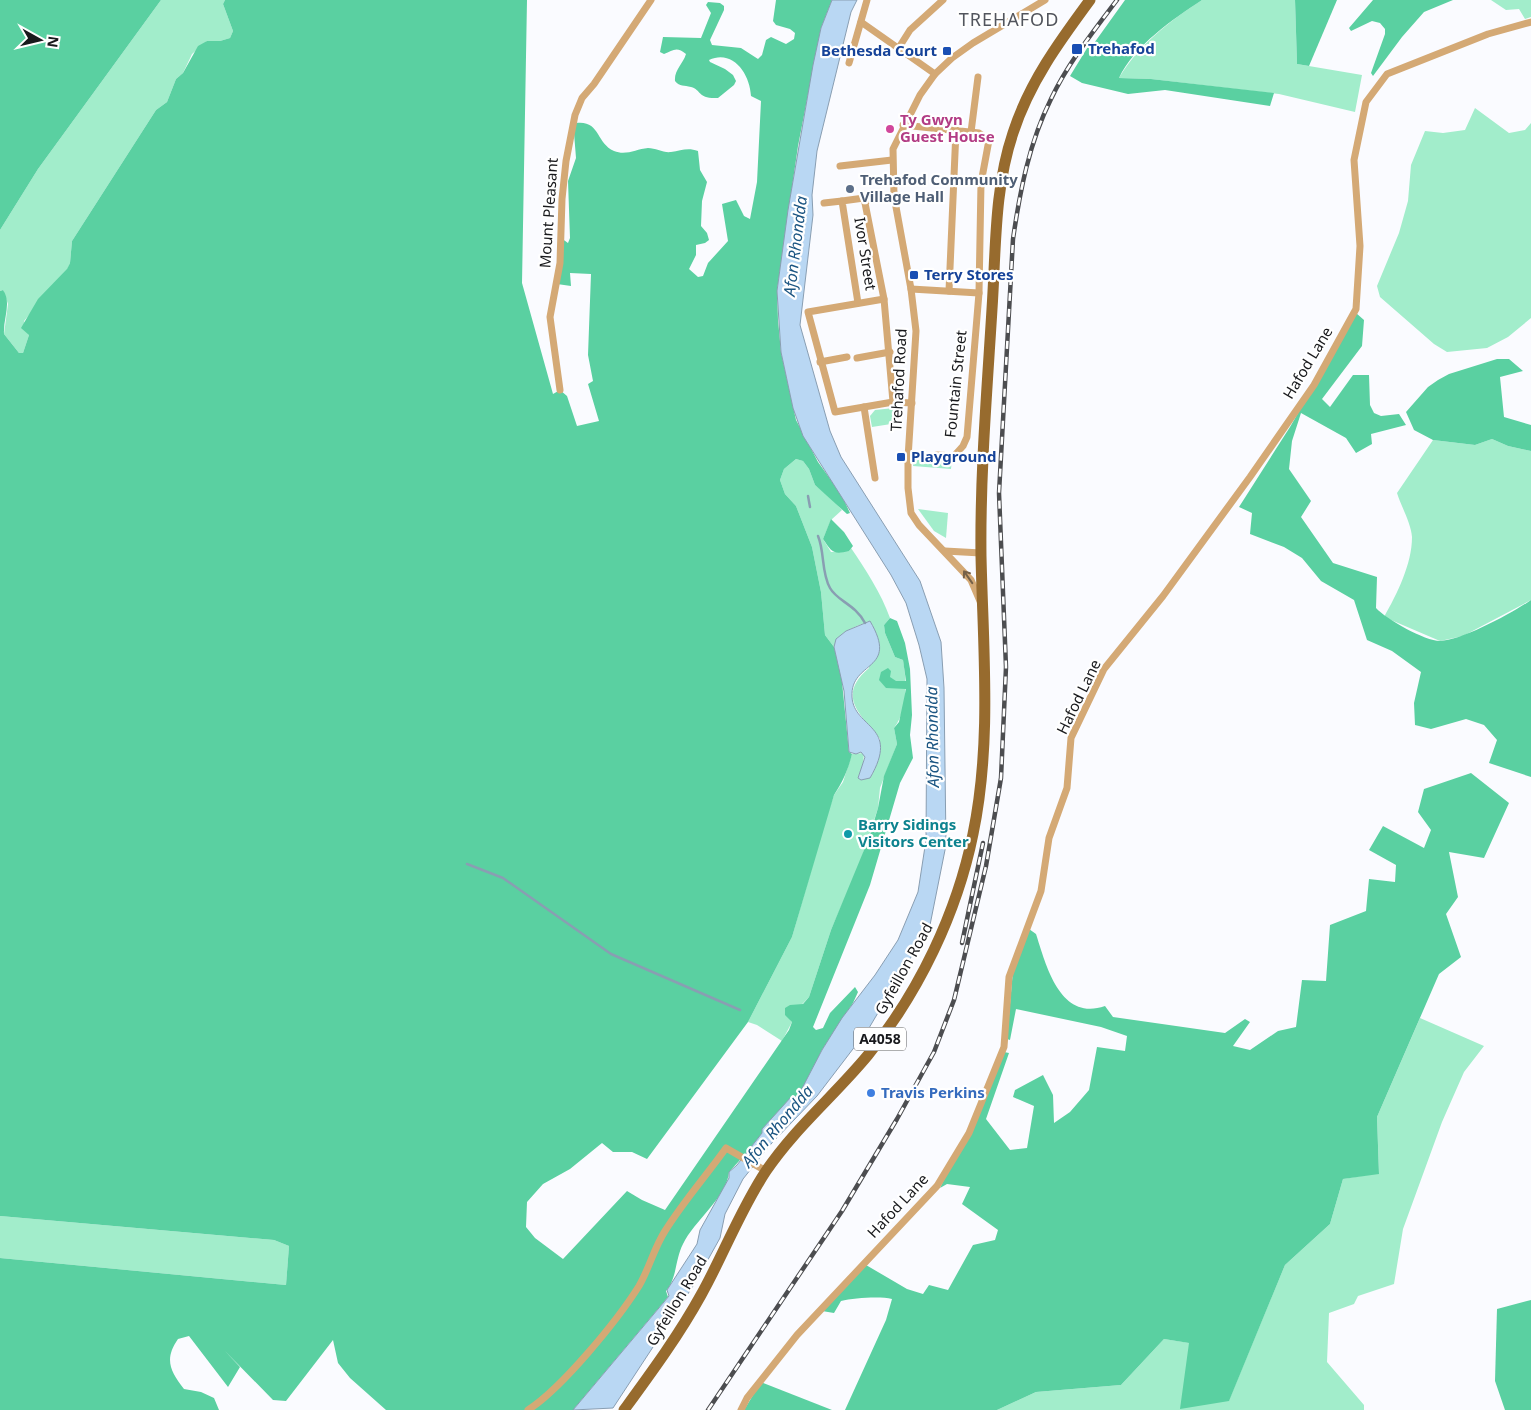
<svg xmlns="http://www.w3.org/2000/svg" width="1531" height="1410" font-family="'Noto Sans',sans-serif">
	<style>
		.green { fill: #a2edcb }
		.forest { fill: #5ad0a1 }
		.water { fill: #b9d7f3; stroke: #899eb2 }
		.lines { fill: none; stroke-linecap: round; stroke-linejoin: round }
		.stream { stroke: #899eb2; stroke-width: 2.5 }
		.street { stroke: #d4a975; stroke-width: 7 }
		.primary { stroke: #976b2e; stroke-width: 11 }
		.rail-casing { stroke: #4c4d50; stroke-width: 4.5 }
		.rail { stroke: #fff; stroke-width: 2.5; stroke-dasharray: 8; stroke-linecap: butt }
		.oneway { stroke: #766148 }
		.transit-dot { fill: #1a4fb4; stroke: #fff; stroke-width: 2 }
		.hotel-dot { fill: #d1479c; stroke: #fff; stroke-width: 2 }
		.service-dot { fill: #5c6f8a; stroke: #fff; stroke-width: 2 }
		.culture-dot { fill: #0f9aa8; stroke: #fff; stroke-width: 2 }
		.shop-dot { fill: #3f7fe0; stroke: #fff; stroke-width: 2 }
		.labels { text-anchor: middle; stroke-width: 4.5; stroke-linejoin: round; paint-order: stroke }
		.shield { fill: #fff; stroke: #5d5e60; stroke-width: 1 }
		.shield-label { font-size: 14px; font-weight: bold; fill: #18191c }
		.transit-label { font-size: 15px; font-weight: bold; fill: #164399; stroke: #fff; text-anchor: start }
		.hotel-label { font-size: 15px; font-weight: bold; fill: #b23c85; stroke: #fff; text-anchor: start }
		.service-label { font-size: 15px; font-weight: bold; fill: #4e5e75; stroke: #fff; text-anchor: start }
		.street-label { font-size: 15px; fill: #18191c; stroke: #fff }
		.culture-label { font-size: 15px; font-weight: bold; fill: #0d838f; stroke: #fff; text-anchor: start }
		.shop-label { font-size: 15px; font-weight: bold; fill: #366cbe; stroke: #fff; text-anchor: start }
		.water-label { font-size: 16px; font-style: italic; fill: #1b5582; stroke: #fff }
		.quarter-label { font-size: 18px; letter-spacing: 1px; fill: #53565e; stroke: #fff }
	</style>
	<rect width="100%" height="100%" fill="#fafbff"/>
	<g class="green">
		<path d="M161,0H225L223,4L233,31L230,38L220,41H207L192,54L183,73L176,79L167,102L156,110L72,241L70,263L67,270L24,321L29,335L23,353H19L4,334L8,304L3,290L0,291V230L38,169Z"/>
		<path d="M1202,0H1295L1297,64L1362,75L1355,112L1279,94L1151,79L1119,78C1139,44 1170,21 1202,0Z"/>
		<path d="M1491,0H1531V17L1525,19L1519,9L1506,10Z"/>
		<path d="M1475,108L1509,133L1525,130L1531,123V318L1508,337L1487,348L1447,352L1434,344L1380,297L1377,286L1399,233L1408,201L1411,165L1425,131L1443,133L1465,130Z"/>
		<path d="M894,408L891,424L872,427L870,416L875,410Z"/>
		<path d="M1492,439L1508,446L1531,451V600L1463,636L1440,641L1384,617C1397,594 1412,564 1412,537C1411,523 1401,506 1397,493L1433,440L1475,445Z"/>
		<path d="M936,458L952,459L951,469L913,466L914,459L936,461Z"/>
		<path d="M796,459L803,461L809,469L815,485L832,499L842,510L831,520L823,539L831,552L849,551L851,548C866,570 881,593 890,618L884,625L885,633L895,657L903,660C907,683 908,709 894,728L897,744L880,788L878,808L860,863L831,930L809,997L789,1018L792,1022L782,1041L757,1025L748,1022L792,937L827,815L834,795L843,782L852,754L864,753L863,766L858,778H870L875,769L880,739C860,714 836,696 869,668L870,621C855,627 838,631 834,647L825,635L821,592L812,547L796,506L785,494L780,480L784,469Z"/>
		<path d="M918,509L948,513L946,538L934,531Z"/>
		<path d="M1420,1018L1484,1046L1464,1072L1442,1122L1403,1229L1394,1284L1358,1296L1354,1304L1329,1313L1327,1362L1364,1405V1410H997L1036,1392L1121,1385L1164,1339L1190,1343L1229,1400L1285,1265L1330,1224L1343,1179L1379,1173L1377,1117Z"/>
		<path d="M0,1216L274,1240L289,1246L286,1285L0,1258Z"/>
	</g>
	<g class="forest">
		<path d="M0,0H161L38,169L0,230Z"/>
		<path d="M225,0H527L522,283L553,394L560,390L567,396L577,426L599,421L588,384L593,381L588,355L591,274L570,273L571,286L557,284L561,238L568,243L570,238L568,181L576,158L574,133L576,123C600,120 596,143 614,151C626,156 636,149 648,148C656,148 663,153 671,152C681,151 687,147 698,151L700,170L707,182L702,201L701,226L707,233L709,240L705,243L696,245V255L689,269L698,277L703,276L708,263L728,241L722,204L736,200L744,216L750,219L757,182L761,101L751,96C750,74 733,49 709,60L710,62L725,69L733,75L736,81L734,85L718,98C697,99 702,90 691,87C684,85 680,87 675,81C674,70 683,64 686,54C677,46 673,50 664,54L660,52L663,37L701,38L711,13L706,5L708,2L720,3L724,6V10L710,40L712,45L741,48L758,59L762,55L766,40L771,37L786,44L794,39L795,33L790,29L776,25L773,21L776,0H832L821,28L798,146L777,291L778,320L781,352L796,420L818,462L841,494L850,513L847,514L815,485L809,469L803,461L796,459L784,469L780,480L785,494L796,506L812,547L821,592L825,635L834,647L841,672L849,752L852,754C848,770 843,781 834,795L792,937L748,1022L647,1159L632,1152H613L602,1143L570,1169L543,1184L527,1202L526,1227L535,1238L563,1259L627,1191L642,1200L665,1210L789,1030L792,1022L785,1015V1008L790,1005L803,1004L809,997L831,930L869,838L878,808L884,776L897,744L894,728L899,722L906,689L886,688L879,680L881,672L888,668L891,671L890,677L896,681H906L903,660L895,657L885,633L884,625L890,618L897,621L905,643L910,669L912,715L910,735L913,758L900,783L870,885L813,1027L816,1030L823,1028L830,1013L855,987L858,992L853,1003L822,1050L802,1092L729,1172C727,1197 694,1221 683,1244C675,1259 677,1279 666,1291L668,1297L573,1410H386L350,1378L338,1363L333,1340L286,1401L273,1400L224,1350L240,1367L228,1387L189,1336L178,1339C164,1359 170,1371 184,1389L201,1392L214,1398L219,1410H0V1258L286,1285L289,1246L274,1240L0,1216V291L3,290C12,303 3,318 4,334L19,353H23L29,335L21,328L38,299L67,269L70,263L72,241L156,110L167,102L176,79L183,73L198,46L207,41H220L230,38L233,31L223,4Z"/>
		<path d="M1125,0H1202C1173,19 1134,46 1119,78L1151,79L1274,93L1270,106L1165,90L1128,94L1082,83L1070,76L1089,45L1092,46Z"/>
		<path d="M1295,0H1337L1309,66L1297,64Z"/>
		<path d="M1373,0H1453L1424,12L1402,37L1373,76L1371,73L1385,34V29L1380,23L1372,21L1351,31L1349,28Z"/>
		<path d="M1356,313L1364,320L1362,346L1322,399L1330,407L1353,375H1369L1370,405L1374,413L1381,416L1399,414L1406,425L1371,434L1372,444L1356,453L1346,438L1301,413L1292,441L1289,469L1311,501L1301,517L1333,563L1377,577L1376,608C1386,619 1425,641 1440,641C1461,641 1514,612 1531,600V777L1489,763L1497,740L1484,725L1466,719L1431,729L1415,725L1414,703L1421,672L1392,651L1367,640L1354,600L1321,581L1302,558L1284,547L1250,534L1252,513L1239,507L1290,427Z"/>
		<path d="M1497,359H1509L1523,371L1500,377L1504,417L1531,425V451L1508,446L1492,439L1475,445L1433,440L1414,430L1406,412L1428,387L1438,380L1449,374Z"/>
		<path d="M831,519L844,532L853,546L849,551C833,555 832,552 823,539Z"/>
		<path d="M1471,773L1509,803L1484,858L1449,852L1458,897L1446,914L1461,957L1439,974L1377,1117L1379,1174L1343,1179L1330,1224L1285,1265L1229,1401L1180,1409L1189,1343L1164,1339L1121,1385L1036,1392L997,1410H845L886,1320L892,1299C880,1296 854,1298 841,1301L834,1313L822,1311L866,1265L907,1289L923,1294L929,1285L948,1290L973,1245L995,1240L998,1230L962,1204L970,1187L947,1184L940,1188L1004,1052L1009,1053L986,1119L1010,1150L1027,1148L1034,1106L1013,1097L1015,1090L1043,1075L1053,1095L1054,1123L1070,1112L1089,1090L1097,1047L1125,1051L1127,1036L1101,1027L1016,1009L1010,1040L1007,1039L1013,970L1029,929L1036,934C1046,965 1060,1022 1105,1006L1113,1017L1225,1033L1245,1019L1250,1022L1233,1046L1250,1050L1278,1031L1296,1027L1302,980L1326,981L1330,925L1366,911L1369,879L1395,882L1396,865L1369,850L1383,826L1424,848L1431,830L1418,812L1424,789Z"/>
		<path d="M1531,1300V1410H1505L1495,1381L1497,1309Z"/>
		<path d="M761,1382L832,1410H744Z"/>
	</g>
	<g class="water">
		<path d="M832,0H857L851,12L817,151L812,195L813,215L800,325L830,431L841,457L920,581L941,642L944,688L946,845L930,925L869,1028L817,1096L771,1144L743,1179L725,1214L720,1238L695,1283L613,1408L573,1410L669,1296L667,1290L697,1244L700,1230L729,1178V1172L737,1165L762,1133V1129L791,1097L798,1096L822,1050L842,1018L875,975L898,940L918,892L926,840L927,679L919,645L906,603L891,575L803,436L793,408L781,352L777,291L788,210L813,65L821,28Z"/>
		<path d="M870,621C900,672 850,660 852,697C854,729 901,725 870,778L861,780L858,778L865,757L861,752L856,754L849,752L844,691L834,647L836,639L846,631Z"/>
	</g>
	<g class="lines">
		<g class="stream">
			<path d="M808,496L810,507"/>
			<path d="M818,536C825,553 821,572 830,588C837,601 855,604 865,623"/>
			<path d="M467,864L503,878L611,954L740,1010"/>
		</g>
		<g class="street">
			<path d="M861,22L935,74"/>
			<path d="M898,49L910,30L943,0"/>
			<path d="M849,63L867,0"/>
			<path d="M903,125L979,133L989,140L981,183L979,293L967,437L963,446L954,456L937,455"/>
			<path d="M971,132L978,77"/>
			<path d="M840,166L892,160"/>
			<path d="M865,201L894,196"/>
			<path d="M824,203L842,201"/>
			<path d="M911,289L979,293"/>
			<path d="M949,291L956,130"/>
			<path d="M884,299L808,312L835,412L893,402L912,403"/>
			<path d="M858,303L842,201L864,198L884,299L893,402"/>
			<path d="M857,358L890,352"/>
			<path d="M820,362L847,357"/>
			<path d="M560,390L550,317L560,263L562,199L566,161L575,115L582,98L594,84L651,0"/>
			<path d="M864,407L875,478"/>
			<path d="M945,551L981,553"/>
			<path d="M980,601L971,580L919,525L911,513L908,488V458L916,331L911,289L894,196L893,149L920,95L935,74L952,58L973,43L1045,0"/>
			<path d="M528,1410C562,1388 617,1321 639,1286C649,1269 654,1248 665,1231C683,1202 706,1176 726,1148L766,1171"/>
			<path d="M741,1410L747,1398L797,1335L937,1186L969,1133L1004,1047L1009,977L1041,891L1049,838L1067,788L1071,738L1104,669L1163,596L1250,477L1314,385L1356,309L1360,246L1354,160L1366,102L1387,74L1488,34L1531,22"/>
		</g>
		<path class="primary" d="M624,1410C651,1373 679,1335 701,1295C724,1254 740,1210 766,1171C795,1128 835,1095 868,1055C919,992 957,913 973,834C992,743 983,648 981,556C980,474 987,391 992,309C996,250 994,189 1013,133C1029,83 1059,42 1090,0"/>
		<g class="rail-casing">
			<g id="rail">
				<path d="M962,943L983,843"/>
				<path d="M708,1410L842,1211L897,1119L934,1052L954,1000L986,866L1001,778L1006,667L999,493L1013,239C1020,191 1029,143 1051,99C1068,63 1093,32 1117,0"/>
			</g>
		</g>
		<use href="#rail" class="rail"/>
	</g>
	<defs><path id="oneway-shaft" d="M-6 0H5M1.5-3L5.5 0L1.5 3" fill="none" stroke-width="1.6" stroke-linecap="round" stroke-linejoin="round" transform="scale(1.25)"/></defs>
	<use class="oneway" href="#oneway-shaft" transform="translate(968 577) rotate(-125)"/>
	<g class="transit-dot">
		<rect x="1071" y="43" width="12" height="12" rx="2.5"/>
		<rect x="942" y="46" width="10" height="10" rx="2.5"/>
		<rect x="909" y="270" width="10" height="10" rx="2.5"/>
		<rect x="896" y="452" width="10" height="10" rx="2.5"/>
	</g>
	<circle class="hotel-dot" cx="890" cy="129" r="5"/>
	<circle class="service-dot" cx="850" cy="189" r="5"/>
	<circle class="culture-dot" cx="848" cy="834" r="5"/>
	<circle class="shop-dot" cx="871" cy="1093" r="5"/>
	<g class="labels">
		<rect class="shield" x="854" y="1027.5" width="52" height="23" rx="4"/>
		<g class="shield-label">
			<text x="880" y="1044">A4058</text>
		</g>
		<g class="transit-label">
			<text x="1088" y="54">Trehafod</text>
			<text x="937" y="56" text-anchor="end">Bethesda Court</text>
			<text x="924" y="280">Terry Stores</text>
			<text x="911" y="462">Playground</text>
		</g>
		<g class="hotel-label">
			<text x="900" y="125">Ty Gwyn<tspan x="900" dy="17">Guest House</tspan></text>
		</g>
		<g class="service-label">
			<text x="860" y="185">Trehafod Community<tspan x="860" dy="17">Village Hall</tspan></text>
		</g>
		<g class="street-label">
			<text transform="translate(549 213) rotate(-86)" y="5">Mount Pleasant</text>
			<text transform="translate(865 254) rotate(81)" y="5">Ivor Street</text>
			<text transform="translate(1308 363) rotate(-59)" y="5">Hafod Lane</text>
			<text transform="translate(899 380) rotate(-87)" y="5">Trehafod Road</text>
			<text transform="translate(956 384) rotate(-84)" y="5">Fountain Street</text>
			<text transform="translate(1079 697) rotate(-64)" y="5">Hafod Lane</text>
			<text transform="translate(904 969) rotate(-61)" y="5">Gyfeillon Road</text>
			<text transform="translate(898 1206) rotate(-47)" y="5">Hafod Lane</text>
			<text transform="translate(677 1301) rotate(-59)" y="5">Gyfeillon Road</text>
		</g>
		<g class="culture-label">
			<text x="858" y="830">Barry Sidings<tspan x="858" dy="17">Visitors Center</tspan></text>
		</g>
		<g class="shop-label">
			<text x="881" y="1098">Travis Perkins</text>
		</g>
		<g class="water-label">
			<text transform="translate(795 246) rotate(-83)" y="6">Afon Rhondda</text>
			<text transform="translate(932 737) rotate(-91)" y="6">Afon Rhondda</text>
			<text transform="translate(777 1126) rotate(-50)" y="6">Afon Rhondda</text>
		</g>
		<g class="quarter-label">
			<text x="1009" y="26">TREHAFOD</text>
		</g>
	</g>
	<g transform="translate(40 40) rotate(98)" stroke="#ffffff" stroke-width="4" paint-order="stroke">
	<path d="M0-4L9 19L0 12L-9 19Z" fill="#18191c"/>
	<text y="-8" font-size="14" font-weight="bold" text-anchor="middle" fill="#18191c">N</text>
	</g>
</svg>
